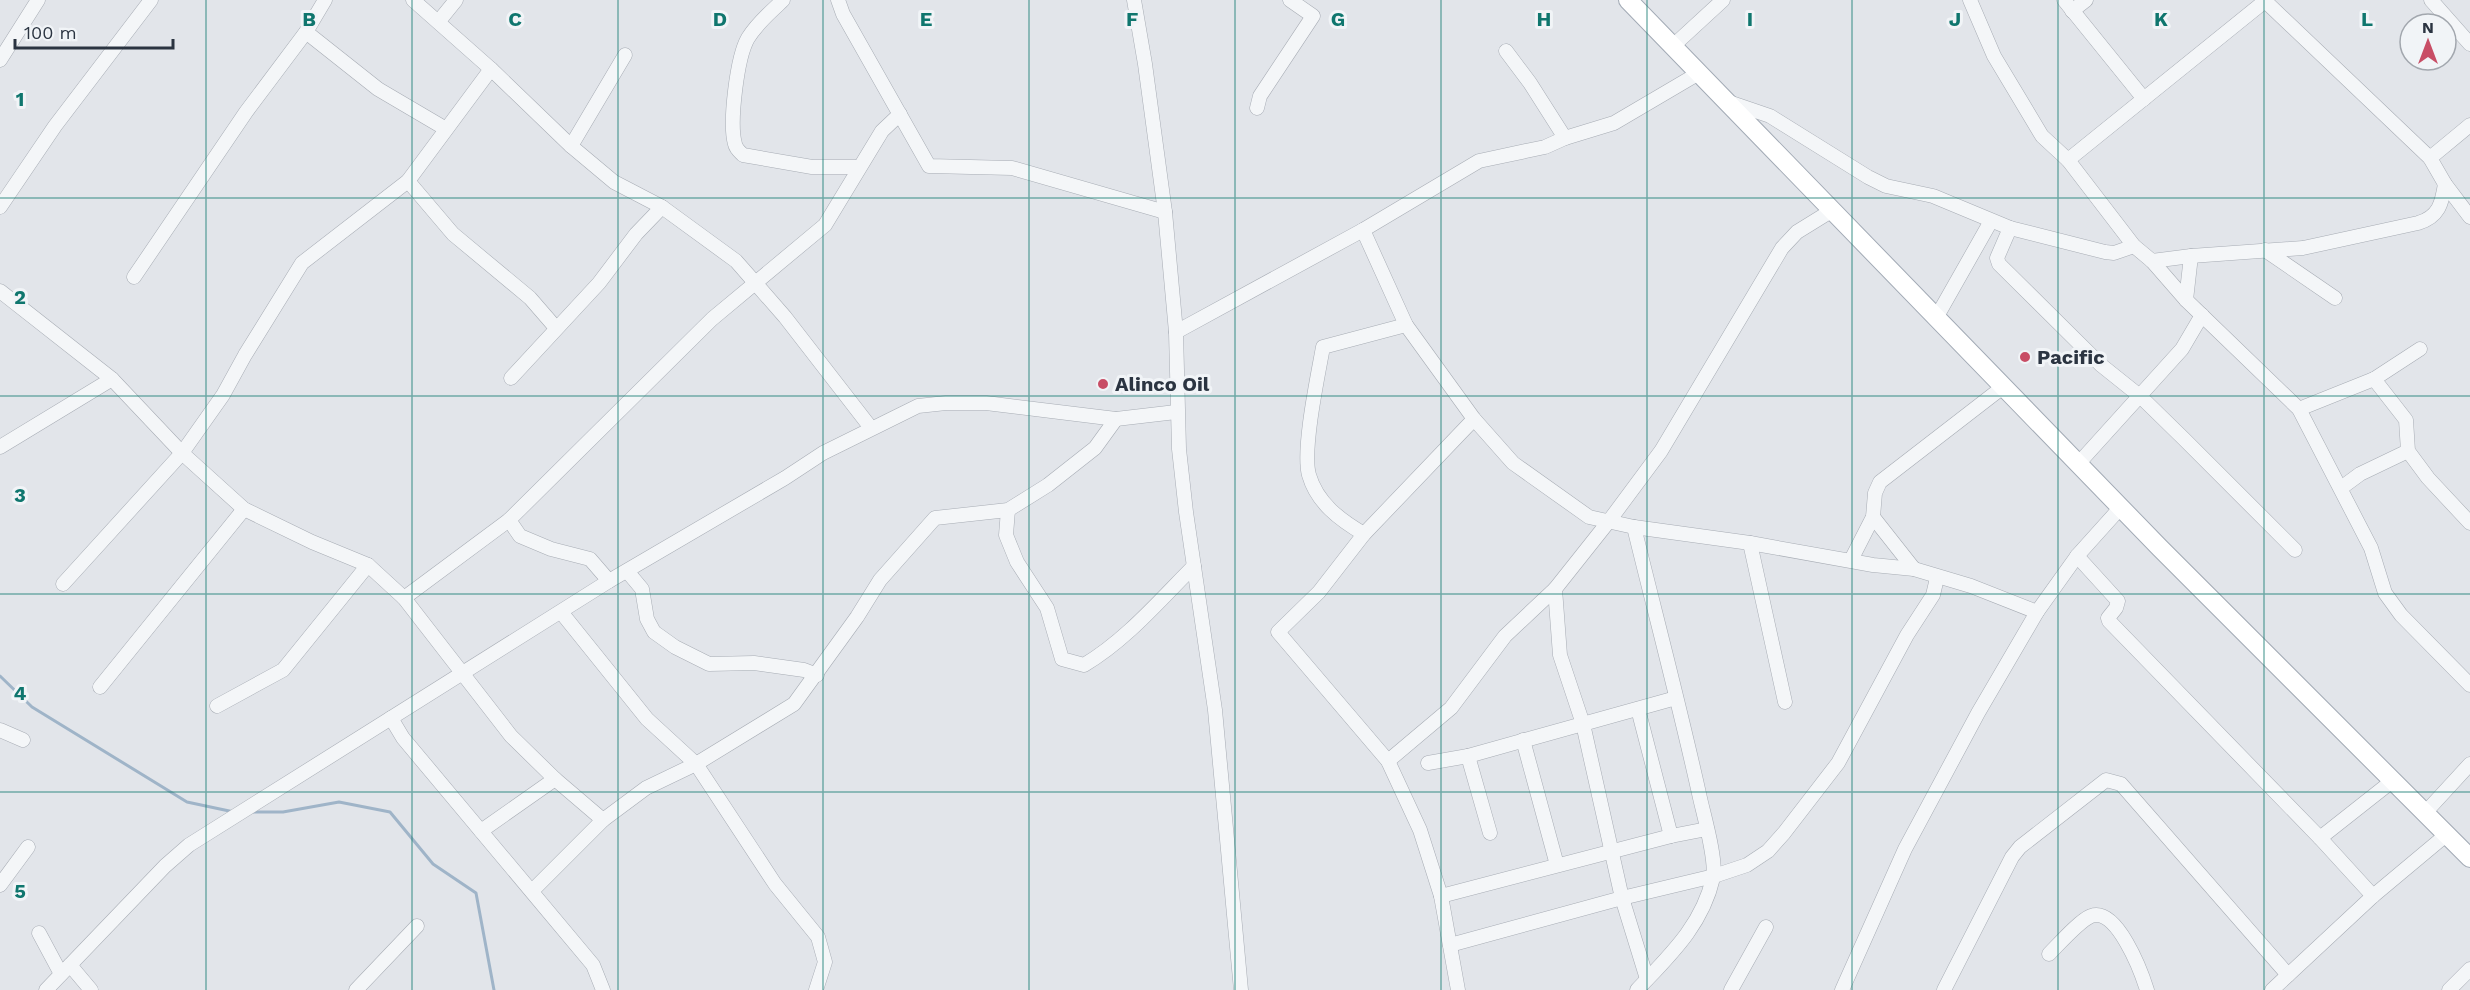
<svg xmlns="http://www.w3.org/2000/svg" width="2470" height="990" font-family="'Work Sans',sans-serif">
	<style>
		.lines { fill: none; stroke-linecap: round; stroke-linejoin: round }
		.stream { stroke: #9fb4c8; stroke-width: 3 }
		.minor-casing { stroke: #a7acb4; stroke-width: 15 }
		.major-casing { stroke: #a2aab5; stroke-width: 20 }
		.minor { stroke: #f4f6f8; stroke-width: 14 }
		.major { stroke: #fff; stroke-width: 18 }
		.grid { fill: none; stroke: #0f766e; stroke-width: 1.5; stroke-opacity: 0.55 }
		.poi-dot { fill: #c84d65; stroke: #f1f4f7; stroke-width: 2 }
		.labels { text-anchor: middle; stroke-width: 6; stroke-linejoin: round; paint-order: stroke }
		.poi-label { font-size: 20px; font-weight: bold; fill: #2b3441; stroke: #f1f4f7; text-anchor: start }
		.grid-label { font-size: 20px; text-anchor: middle; font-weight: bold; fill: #0f766e; stroke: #f1f4f7; stroke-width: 6; stroke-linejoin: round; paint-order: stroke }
	</style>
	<rect width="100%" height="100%" fill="#e2e5ea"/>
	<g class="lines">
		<g class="stream">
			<path d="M0,676L32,707L187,802L234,812"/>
			<path d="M253,812H283L339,802L390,812L433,864L476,893L494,990"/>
		</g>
		<g class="minor-casing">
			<g id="minor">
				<path d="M413,0L491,69L571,146L614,182L662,207L736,261L785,317L871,428"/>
				<path d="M783,0C770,13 758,22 748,38C737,57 729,123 735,144C736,149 739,151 743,155L812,167H858"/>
				<path d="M838,0L843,14L929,166L1012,168L1165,212"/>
				<path d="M1134,0L1145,64L1165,212L1176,332L1179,449L1186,512L1215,710L1241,990"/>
				<path d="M1970,0L1994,56L2042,136L2068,160L2134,246L2152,261L2186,300L2299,409L2371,548L2385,593L2401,615L2470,685"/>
				<path d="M2064,0L2144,99"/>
				<path d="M2264,0L2430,158L2445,184L2470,217"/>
				<path d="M2431,0L2470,44"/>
				<path d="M2072,11L2086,0"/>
				<path d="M439,21L456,0"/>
				<path d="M306,32L378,89L446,129"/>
				<path d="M1673,46L1723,0"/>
				<path d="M1506,51L1530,83L1565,138"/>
				<path d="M0,60L38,0"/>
				<path d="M1729,102L1770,116L1868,177L1886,186L1933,196L2010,228L2105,252L2114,253L2134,246"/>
				<path d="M1257,108L1260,96L1313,16L1290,0"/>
				<path d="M571,146L625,55"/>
				<path d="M2430,158L2470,125"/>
				<path d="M2068,160L2265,1"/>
				<path d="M408,181L453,234L530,298L556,328"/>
				<path d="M0,207L55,126L151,0"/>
				<path d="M2010,228L1997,258L1999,264L2101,365L2141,397L2184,439L2295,550"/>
				<path d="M1363,230L1406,325L1474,419L1513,463L1589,517L1634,527L1750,543L1873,565L1914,569L1971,586L2037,612"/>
				<path d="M2265,250L2335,298"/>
				<path d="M2152,261L2191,256L2303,248L2418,223C2439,217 2442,203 2445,184"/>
				<path d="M134,277L246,112L306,32L325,0"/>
				<path d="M0,291L112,379L182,453L244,509L312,542L368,565L404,598L511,736L555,779L603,820L646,788L696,764L794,704L857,617L880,580L935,518L1008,510L1048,485L1095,448L1116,419"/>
				<path d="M2186,300L2191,256"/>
				<path d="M1936,318L1991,221"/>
				<path d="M1176,332L1363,230L1479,161L1545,147L1565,138L1614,123L1699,73"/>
				<path d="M511,378L599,283L636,234L662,207"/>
				<path d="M2374,379L2406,420L2408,451L2428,478L2470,523"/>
				<path d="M2299,409L2374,379L2420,349"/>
				<path d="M0,447L112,379"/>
				<path d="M2078,464L2182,349L2202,315"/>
				<path d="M2341,488L2360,474L2408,451"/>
				<path d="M1008,510L1006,535L1017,562L1047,608L1062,659L1084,665C1126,640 1159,601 1194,566"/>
				<path d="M1873,517L1914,569"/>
				<path d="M509,520L520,536L551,549L590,559L609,581"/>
				<path d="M1634,527C1656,617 1680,707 1700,798C1704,816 1717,861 1713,878C1702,926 1669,956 1637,990"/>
				<path d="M1364,534C1340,520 1317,503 1309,475C1302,450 1318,375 1323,347L1406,325"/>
				<path d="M1750,543L1785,702"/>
				<path d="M2077,556L2118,601L2116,608L2108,618L2109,621L2320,838L2373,896"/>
				<path d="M1851,560L1873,517L1875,493L1880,482L2003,387"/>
				<path d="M627,571L642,589L647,619L654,632L675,647L709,664L754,663L804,670L817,675"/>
				<path d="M63,584L182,453L223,395L245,355L302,263L408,181L491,69"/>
				<path d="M1555,589L1560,655L1583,724L1622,898L1647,979"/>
				<path d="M404,598L509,520L712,319L825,225L882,131L900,114"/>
				<path d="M561,612L647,719L696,764L775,884L818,937L825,962L816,990"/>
				<path d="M100,687L244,509"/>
				<path d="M217,706L283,670L368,565"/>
				<path d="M1638,709L1671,836"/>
				<path d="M391,718L403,738L593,965L603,990"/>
				<path d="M0,730L23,740"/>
				<path d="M1523,740L1557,865"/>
				<path d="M1468,756L1490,833"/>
				<path d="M1388,761L1451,708L1505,636L1555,589L1609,521L1661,451L1782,248L1797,232L1831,211"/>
				<path d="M1428,763L1468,756L1676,698"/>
				<path d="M2424,814L2470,764"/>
				<path d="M481,831L555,779"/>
				<path d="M2320,838L2391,782"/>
				<path d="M0,885L28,847"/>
				<path d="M532,891L603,820"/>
				<path d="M1441,896L1671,836L1707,829"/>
				<path d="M39,933L61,974"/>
				<path d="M1450,945L1622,898L1714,876L1747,865L1768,851L1784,833L1838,763L1907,635L1933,595L1937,578"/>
				<path d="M2049,954C2059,944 2079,921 2091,916C2117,907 2141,971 2147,990"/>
				<path d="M70,965L91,990"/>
				<path d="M46,990L165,866L189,845L609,581L785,478L823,453L918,406L946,403H986L1116,419L1176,412"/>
				<path d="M356,990L417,926"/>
				<path d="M1458,990L1441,896L1420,830L1388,761L1278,632L1319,592L1364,534L1474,419"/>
				<path d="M1731,990L1766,927"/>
				<path d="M1842,990L1905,849L1978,713L2037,612L2077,556L2121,507"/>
				<path d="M1944,990L2012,857L2020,847L2106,780L2121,784L2288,975"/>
				<path d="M2272,990L2373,896L2446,835"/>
				<path d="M2449,990L2470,969"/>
			</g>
		</g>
		<g class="major-casing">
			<path id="major" d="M1628,0L2160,548L2470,858"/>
		</g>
		<use href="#minor" class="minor"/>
		<use href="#major" class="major"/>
	</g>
	<path class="grid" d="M206,0V990M412,0V990M618,0V990M823,0V990M1029,0V990M1235,0V990M1441,0V990M1647,0V990M1852,0V990M2058,0V990M2264,0V990M0,198H2470M0,396H2470M0,594H2470M0,792H2470"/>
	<g class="poi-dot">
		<circle cx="2025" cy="357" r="6"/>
		<circle cx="1103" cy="384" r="6"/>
	</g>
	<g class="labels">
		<g class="poi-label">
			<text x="2037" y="364">Pacific</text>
			<text x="1115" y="391">Alinco Oil</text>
		</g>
	</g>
	<g class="grid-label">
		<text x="309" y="26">B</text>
		<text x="515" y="26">C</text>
		<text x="720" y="26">D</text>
		<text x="926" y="26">E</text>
		<text x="1132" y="26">F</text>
		<text x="1338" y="26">G</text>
		<text x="1544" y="26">H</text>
		<text x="1750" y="26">I</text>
		<text x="1955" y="26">J</text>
		<text x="2161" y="26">K</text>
		<text x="2367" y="26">L</text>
		<text x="20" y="106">1</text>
		<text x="20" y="304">2</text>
		<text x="20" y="502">3</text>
		<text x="20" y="700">4</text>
		<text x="20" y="898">5</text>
	</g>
	<g transform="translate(2428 42)"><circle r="28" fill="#f1f4f7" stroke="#a2a7ae" stroke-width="1.5"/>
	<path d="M0-4.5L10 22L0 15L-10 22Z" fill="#c84d65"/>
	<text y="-9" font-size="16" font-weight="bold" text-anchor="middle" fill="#2b3441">N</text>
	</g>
	<path d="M15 39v9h158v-9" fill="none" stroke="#2b3441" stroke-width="3"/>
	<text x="24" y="39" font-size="18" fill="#2b3441" stroke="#f1f4f7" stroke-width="4.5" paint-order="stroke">100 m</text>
</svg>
